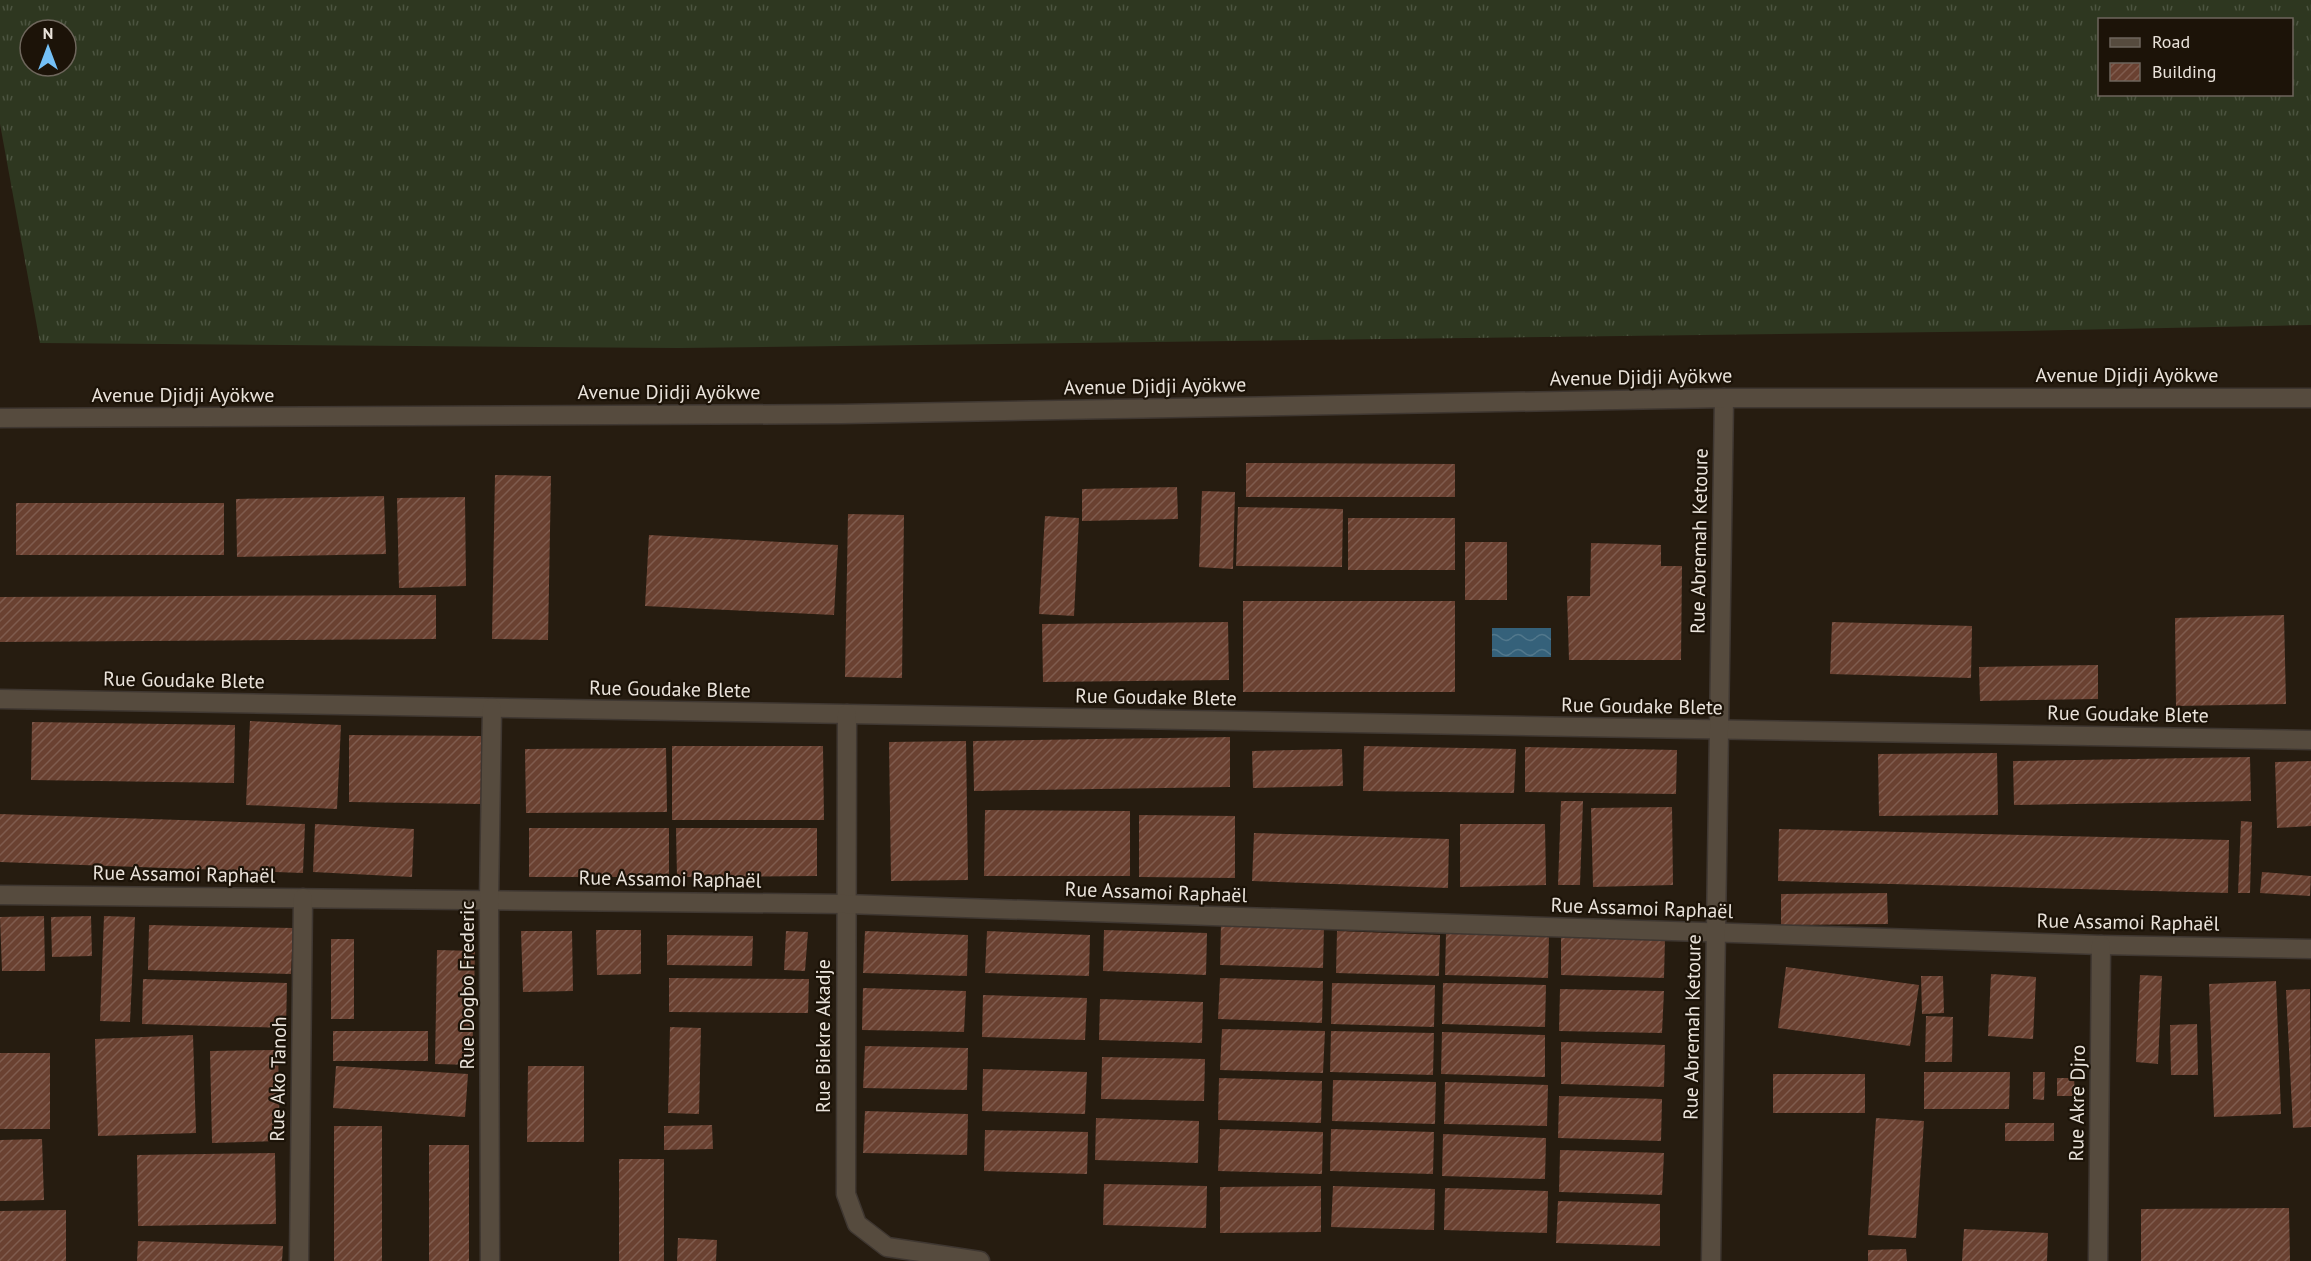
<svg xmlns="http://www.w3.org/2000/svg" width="2311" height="1261" font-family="'PT Sans',sans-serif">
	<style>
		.grass { fill: url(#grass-tufts); fill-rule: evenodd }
		.water { fill: url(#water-waves) }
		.building { fill: url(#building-hatch) }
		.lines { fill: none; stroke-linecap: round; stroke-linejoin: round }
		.street-casing { stroke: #3f3731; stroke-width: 21 }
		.secondary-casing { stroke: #3f3731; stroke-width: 21 }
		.street { stroke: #564b3e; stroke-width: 18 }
		.secondary { stroke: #564b3e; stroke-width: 18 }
		.labels { text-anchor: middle; stroke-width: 4.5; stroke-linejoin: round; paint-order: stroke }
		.street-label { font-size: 20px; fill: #eae3db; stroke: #1c1308 }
	</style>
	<defs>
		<pattern id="grass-tufts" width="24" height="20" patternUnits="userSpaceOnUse" patternTransform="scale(1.5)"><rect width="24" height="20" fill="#2e3720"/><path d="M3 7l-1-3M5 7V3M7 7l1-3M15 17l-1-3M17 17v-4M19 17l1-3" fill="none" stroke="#4c5440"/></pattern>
		<pattern id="water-waves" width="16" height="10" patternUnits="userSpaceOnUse" patternTransform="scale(1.5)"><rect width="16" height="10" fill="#35617a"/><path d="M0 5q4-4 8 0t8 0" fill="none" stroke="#52788c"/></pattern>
		<pattern id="building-hatch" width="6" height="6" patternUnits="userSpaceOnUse" patternTransform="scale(1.5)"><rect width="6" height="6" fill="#6a4131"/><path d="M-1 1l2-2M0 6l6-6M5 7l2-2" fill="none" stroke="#7f5c4e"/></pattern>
	</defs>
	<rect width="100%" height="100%" fill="#261c10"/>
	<path class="grass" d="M0,0H2311V325L2022,331L678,348L40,343L0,124ZM2100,20H2292V94H2100ZM30,30H66V66H30Z"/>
	<rect class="water" x="1492" y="628" width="59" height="29"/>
	<g class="building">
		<path d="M1246,463L1455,464V497H1246Z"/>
		<path d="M495,475L551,476L548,640L492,639Z"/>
		<path d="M1177,487L1178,519L1082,521V489Z"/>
		<path d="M1202,491L1235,492L1233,569L1199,567Z"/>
		<path d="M384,496L386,554L237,557L236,499Z"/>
		<path d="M465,497L466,586L399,588L397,498Z"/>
		<rect x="16" y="503" width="208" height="52"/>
		<path d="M1238,507L1343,509L1342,567L1236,566Z"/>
		<path d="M848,514L904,515L902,678L845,677Z"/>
		<path d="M1045,516L1079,518L1074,616L1039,614Z"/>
		<rect x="1348" y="518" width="107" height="52"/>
		<path d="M649,535L838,545L834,615L645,606Z"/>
		<rect x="1465" y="542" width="42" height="58"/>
		<path d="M1591,543L1661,545V566H1682L1681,660H1569L1567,596H1590Z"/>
		<path d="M436,595V639L0,642V597Z"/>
		<rect x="1243" y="601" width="212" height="91"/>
		<path d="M2284,615L2286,704L2176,706L2175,618Z"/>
		<path d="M1228,622L1229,680L1043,682L1042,624Z"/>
		<path d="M1832,622L1972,626L1971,678L1830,674Z"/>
		<path d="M2098,665V699L1980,701L1979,667Z"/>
		<path d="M250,721L341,725L337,809L246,805Z"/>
		<path d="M32,722L235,725L234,783L31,780Z"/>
		<path d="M349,735L481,736V804L349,802Z"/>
		<path d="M1230,737V787L974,791L973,741Z"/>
		<path d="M966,741L968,880L891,881L889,742Z"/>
		<path d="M672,746H823L824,820H672Z"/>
		<path d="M1364,746L1516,749L1514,793L1363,791Z"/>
		<path d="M1525,747L1677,750L1676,794L1525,792Z"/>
		<path d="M666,748L667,812L526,813L525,749Z"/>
		<path d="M1342,749L1343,786L1253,788L1252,751Z"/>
		<path d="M1997,753L1998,815L1879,816L1878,754Z"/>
		<path d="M2250,757L2251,801L2014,805L2013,761Z"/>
		<path d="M2311,761V826L2277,828L2275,762Z"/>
		<path d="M1561,801H1583L1580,885H1558Z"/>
		<path d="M1672,807L1673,885L1593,887L1591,808Z"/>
		<path d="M985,810L1130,811V876H984Z"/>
		<path d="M0,814L305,824L303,873L0,862Z"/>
		<path d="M1139,815L1235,816V878L1139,877Z"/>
		<path d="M2241,821L2252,822L2250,893H2238Z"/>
		<path d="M315,824L414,829L412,877L313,872Z"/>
		<path d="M1460,824H1545L1546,885L1460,887Z"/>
		<rect x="529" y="828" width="140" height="49"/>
		<path d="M676,828H817V876L677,877Z"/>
		<path d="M1779,829L2229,840L2228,893L1778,881Z"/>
		<path d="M1254,833L1449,839L1448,888L1252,881Z"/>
		<path d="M2262,872L2311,876L2310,896L2260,893Z"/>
		<path d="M1887,893L1888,924L1781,925V894Z"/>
		<path d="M44,916L45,971H2L0,917Z"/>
		<path d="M91,916L92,956L52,957L51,917Z"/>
		<path d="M104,916L135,917L130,1022L100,1021Z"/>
		<path d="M1221,924L1324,926L1323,968L1220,965Z"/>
		<path d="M149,925L293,928L291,974L148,970Z"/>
		<path d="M596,930H641V974L597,975Z"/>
		<path d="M1104,930L1207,933L1206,975L1103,971Z"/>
		<path d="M521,931H572L573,991L523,992Z"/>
		<path d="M786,931L808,932L805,971L784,970Z"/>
		<path d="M865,931L968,935L967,976L863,973Z"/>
		<path d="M987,931L1090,935L1089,976L985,973Z"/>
		<path d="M1337,931L1440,935L1439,976L1336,973Z"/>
		<path d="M1446,933L1549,936L1548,978L1445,975Z"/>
		<path d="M667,935L753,936L752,966L667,965Z"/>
		<path d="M1561,935L1665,938L1664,978L1561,975Z"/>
		<rect x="331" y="939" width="23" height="80"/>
		<path d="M437,950L475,951L472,1065L435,1064Z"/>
		<path d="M1786,967L1919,985L1910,1046L1778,1028Z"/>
		<path d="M1991,974L2036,977L2033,1039L1988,1036Z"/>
		<path d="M2140,975L2162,976L2158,1064L2136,1062Z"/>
		<path d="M1921,976H1943L1944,1013L1922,1014Z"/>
		<path d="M669,978L809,979L808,1013L669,1012Z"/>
		<path d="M1220,978L1323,981L1322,1023L1218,1019Z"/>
		<path d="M143,979L287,983L286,1028L142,1024Z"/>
		<path d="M2276,981L2281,1114L2214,1117L2209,984Z"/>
		<path d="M1332,983L1435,985L1434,1027L1331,1024Z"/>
		<path d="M1443,983L1546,985L1545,1027L1442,1024Z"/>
		<path d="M863,988L966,991L964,1032L862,1030Z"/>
		<path d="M1560,989L1664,991L1662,1033L1559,1031Z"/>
		<path d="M2310,989L2311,1127L2293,1128L2286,990Z"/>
		<path d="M983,995L1087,998L1085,1040L982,1037Z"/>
		<path d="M1100,999L1203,1002L1202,1043L1099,1040Z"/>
		<path d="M1926,1016L1953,1017L1952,1062H1925Z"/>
		<path d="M2197,1024L2198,1075H2171L2170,1025Z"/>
		<path d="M670,1027L701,1028L699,1114L668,1113Z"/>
		<path d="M1222,1029L1325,1031L1323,1073L1220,1070Z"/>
		<rect x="333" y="1031" width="95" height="30"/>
		<path d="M1331,1031L1434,1033L1433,1075L1330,1072Z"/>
		<path d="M1442,1032L1545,1035V1077L1441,1074Z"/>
		<path d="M193,1035L196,1133L98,1136L95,1039Z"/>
		<path d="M1561,1042L1665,1045L1664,1087L1561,1084Z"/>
		<path d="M865,1046L968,1048L967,1090L863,1088Z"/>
		<path d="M278,1050L280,1141L212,1143L210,1051Z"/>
		<rect x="0" y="1053" width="50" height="76"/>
		<path d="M1102,1057L1205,1059L1204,1101L1101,1099Z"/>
		<path d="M336,1066L468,1074L465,1117L333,1108Z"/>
		<path d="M528,1066H584V1142H527Z"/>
		<path d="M983,1069L1087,1072L1085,1114L982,1111Z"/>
		<path d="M1924,1072H2010L2009,1109H1924Z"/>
		<path d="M2033,1072H2045L2044,1100L2033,1099Z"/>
		<rect x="1773" y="1074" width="92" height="39"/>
		<path d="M1219,1078L1322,1081L1321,1123L1218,1120Z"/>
		<path d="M2057,1078H2074L2075,1096H2057Z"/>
		<path d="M1333,1080L1436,1082L1435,1124L1332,1121Z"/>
		<path d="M1445,1082L1548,1085L1547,1126L1444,1124Z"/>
		<path d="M1559,1096L1662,1099L1661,1141L1558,1138Z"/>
		<path d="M865,1111L968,1114L967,1155L863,1153Z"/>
		<path d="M1096,1118L1199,1121L1198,1163L1095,1160Z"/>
		<path d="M1876,1118L1924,1121L1916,1238L1868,1235Z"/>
		<rect x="2005" y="1123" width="49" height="18"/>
		<path d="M712,1125L713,1149L664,1150V1126Z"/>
		<rect x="334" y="1126" width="48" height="135"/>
		<path d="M1220,1129L1323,1132L1322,1174L1218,1171Z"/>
		<path d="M1331,1129L1434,1132L1433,1174L1330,1171Z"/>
		<path d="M985,1130L1088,1132L1087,1174L984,1171Z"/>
		<path d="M1443,1134L1546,1138L1545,1179L1442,1176Z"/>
		<path d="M42,1139L44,1200L0,1201V1140Z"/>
		<rect x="429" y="1145" width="40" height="116"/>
		<path d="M1560,1150L1664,1153L1662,1195L1559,1192Z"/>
		<path d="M275,1153L276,1224L138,1226L137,1155Z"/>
		<rect x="619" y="1159" width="45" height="102"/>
		<path d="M1104,1184L1207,1186L1206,1228L1103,1225Z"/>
		<path d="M1321,1186V1232L1220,1233V1187Z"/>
		<path d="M1333,1186L1435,1189L1434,1230L1331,1227Z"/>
		<path d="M1445,1188L1548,1191L1547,1233L1444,1230Z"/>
		<path d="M1558,1201L1660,1204V1246L1556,1243Z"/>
		<path d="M2289,1208L2290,1261H2141V1209Z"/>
		<path d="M66,1210V1261H0V1211Z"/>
		<path d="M1964,1229L2048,1233L2047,1261H1962Z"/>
		<path d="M678,1238L717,1240L716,1261H677Z"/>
		<path d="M138,1241L283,1246L282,1261H137Z"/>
		<path d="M1906,1249L1907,1261H1868V1250Z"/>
	</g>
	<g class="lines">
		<g class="street-casing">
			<g id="street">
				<path d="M0,699L2311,740"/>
				<path d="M847,714L846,1194L857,1224L887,1247L980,1261"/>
				<path d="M0,895L845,904L2101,945L2311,949"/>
				<path d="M299,1261L303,898"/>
				<path d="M490,1261L489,900L492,708"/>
				<path d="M1711,1261L1724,398"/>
				<path d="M2098,1261L2101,945"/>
			</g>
		</g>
		<g class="secondary-casing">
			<path id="secondary" d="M0,418L842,414L1724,398H2311"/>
		</g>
		<use href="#street" class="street"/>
		<use href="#secondary" class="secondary"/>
	</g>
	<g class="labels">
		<g class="street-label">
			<text x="2127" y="382">Avenue Djidji Ayökwe</text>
			<text transform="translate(1641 377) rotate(-1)" y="7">Avenue Djidji Ayökwe</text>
			<text transform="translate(1155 386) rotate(-1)" y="7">Avenue Djidji Ayökwe</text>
			<text x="669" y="399">Avenue Djidji Ayökwe</text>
			<text x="183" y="402">Avenue Djidji Ayökwe</text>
			<text transform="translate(1699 541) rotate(-89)" y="7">Rue Abremah Ketoure</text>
			<text transform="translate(184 680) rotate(1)" y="7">Rue Goudake Blete</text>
			<text transform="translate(670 689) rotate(1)" y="7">Rue Goudake Blete</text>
			<text transform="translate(1156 697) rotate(1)" y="7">Rue Goudake Blete</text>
			<text transform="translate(1642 706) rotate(1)" y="7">Rue Goudake Blete</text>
			<text transform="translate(2128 714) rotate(1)" y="7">Rue Goudake Blete</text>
			<text transform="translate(184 874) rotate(1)" y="7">Rue Assamoi Raphaël</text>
			<text transform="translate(670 879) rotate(1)" y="7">Rue Assamoi Raphaël</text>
			<text transform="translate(1156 892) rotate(2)" y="7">Rue Assamoi Raphaël</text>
			<text transform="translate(1642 908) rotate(2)" y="7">Rue Assamoi Raphaël</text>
			<text transform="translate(2128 922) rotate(1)" y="7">Rue Assamoi Raphaël</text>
			<text transform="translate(467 985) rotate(-90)" y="7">Rue Dogbo Frederic</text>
			<text transform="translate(1692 1027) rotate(-89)" y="7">Rue Abremah Ketoure</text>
			<text transform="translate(823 1036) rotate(-90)" y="7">Rue Biekre Akadje</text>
			<text transform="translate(278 1079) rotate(-89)" y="7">Rue Ako Tanoh</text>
			<text transform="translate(2077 1103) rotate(-89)" y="7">Rue Akre Djro</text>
		</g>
	</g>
	<rect x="2098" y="18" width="195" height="78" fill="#1c1308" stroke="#6e665c" stroke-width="1.5"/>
	<rect x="2110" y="38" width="30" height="9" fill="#564b3e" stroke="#6e665c" stroke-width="1.5"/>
	<text x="2152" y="48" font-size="18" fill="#eae3db">Road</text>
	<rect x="2110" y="63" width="30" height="18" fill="url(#building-hatch)" stroke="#6e665c" stroke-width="1.5"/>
	<text x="2152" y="78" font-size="18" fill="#eae3db">Building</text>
	<g transform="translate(48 48)"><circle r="28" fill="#1c1308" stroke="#6e665c" stroke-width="1.5"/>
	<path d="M0-4.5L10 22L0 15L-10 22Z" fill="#74c0f6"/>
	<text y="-9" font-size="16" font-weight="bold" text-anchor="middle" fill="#eae3db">N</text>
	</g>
</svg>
